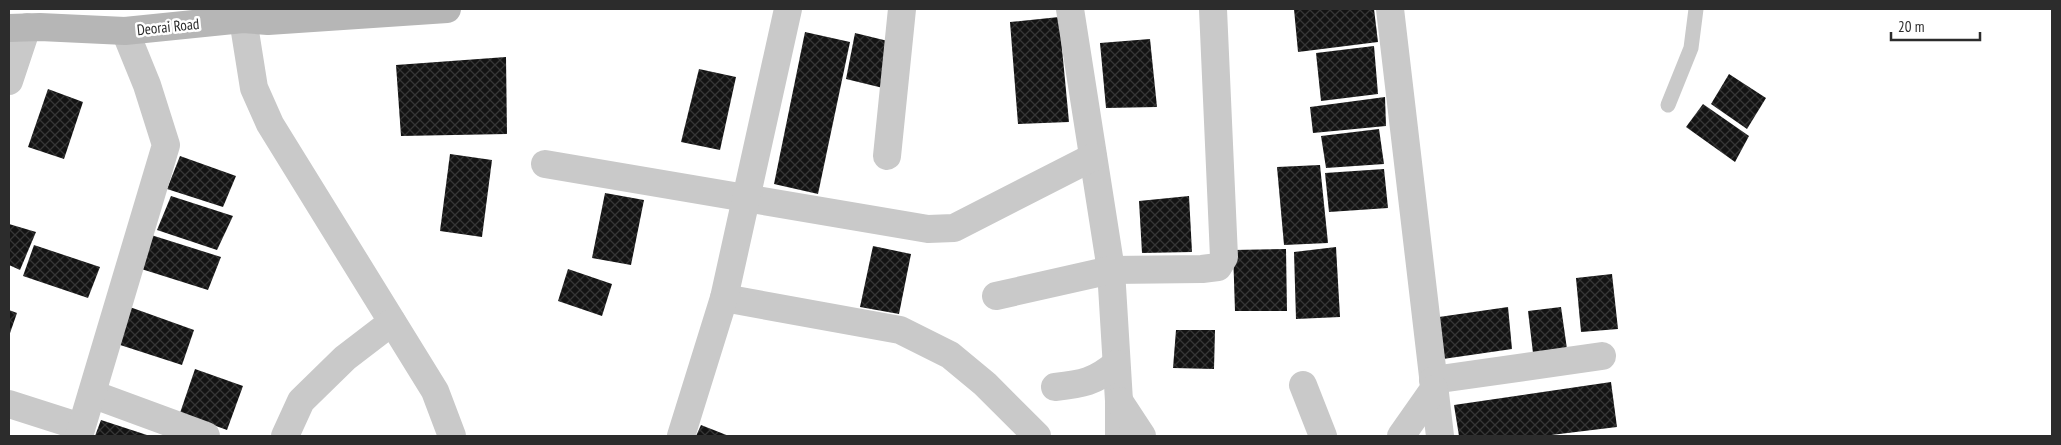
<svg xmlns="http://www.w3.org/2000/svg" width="2061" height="445" font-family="'PT Sans Narrow',sans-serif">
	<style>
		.building { fill: url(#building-cross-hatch) }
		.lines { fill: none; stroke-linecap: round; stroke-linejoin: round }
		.lane { stroke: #c9c9c9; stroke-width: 15 }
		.street { stroke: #c9c9c9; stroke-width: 28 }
		.secondary { stroke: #b6b6b6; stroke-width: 28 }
		.labels { text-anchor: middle; stroke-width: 5; stroke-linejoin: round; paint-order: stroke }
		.street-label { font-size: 15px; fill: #2c2c2c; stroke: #fff }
	</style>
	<defs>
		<pattern id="building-cross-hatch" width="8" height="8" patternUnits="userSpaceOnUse" patternTransform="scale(1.25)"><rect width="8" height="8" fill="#131313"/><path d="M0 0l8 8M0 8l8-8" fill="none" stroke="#363636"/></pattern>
	</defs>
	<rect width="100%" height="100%" fill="#fff"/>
	<g class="building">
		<path d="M1294,9H1374L1378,42L1298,52Z"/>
		<path d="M1059,17L1069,122L1018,124L1010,22Z"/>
		<path d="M805,32L850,42L818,194L774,184Z"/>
		<path d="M855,33L892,42L883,88L846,79Z"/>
		<path d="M1150,39L1157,107L1106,108L1100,43Z"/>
		<path d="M1374,46L1378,94L1321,101L1316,53Z"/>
		<path d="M506,57L507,134L401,136L396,65Z"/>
		<path d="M699,69L736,77L720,150L681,142Z"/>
		<path d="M1729,74L1766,98L1747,129L1711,104Z"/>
		<path d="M48,89L83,102L64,159L28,147Z"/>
		<path d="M1385,97L1386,126L1313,133L1310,107Z"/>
		<path d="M1703,104L1749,136L1735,162L1686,127Z"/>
		<path d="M1379,129L1384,164L1326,168L1321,136Z"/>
		<path d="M450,154L492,160L482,237L440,231Z"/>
		<path d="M180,156L236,176L223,207L167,189Z"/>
		<path d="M1320,165L1328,243L1284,245L1277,167Z"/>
		<path d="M1384,169L1388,208L1329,212L1325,173Z"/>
		<path d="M605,193L644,200L631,265L592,258Z"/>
		<path d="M171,196L233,216L217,250L157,230Z"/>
		<path d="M1189,196L1192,252L1142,253L1139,201Z"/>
		<path d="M9,224L36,232L20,270L9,265Z"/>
		<path d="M148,234L221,257L208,290L135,267Z"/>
		<path d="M34,245L100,267L88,298L23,276Z"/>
		<path d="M873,246L911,254L899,314L860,307Z"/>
		<path d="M1336,247L1340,317L1296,319L1294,252Z"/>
		<path d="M1286,249L1287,311H1235L1233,250Z"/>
		<path d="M568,269L612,284L602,316L558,301Z"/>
		<path d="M1612,274L1618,329L1581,332L1576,278Z"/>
		<path d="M127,306L194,330L182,365L114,343Z"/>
		<path d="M1508,307L1512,349L1443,359L1439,317Z"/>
		<path d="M1561,307L1567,349L1533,353L1528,311Z"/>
		<path d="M9,310L17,313L9,336Z"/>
		<path d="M1176,330H1215L1214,369L1173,368Z"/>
		<path d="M195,369L243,386L227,430L180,413Z"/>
		<path d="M1611,382L1617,427L1543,436H1459L1454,405Z"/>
		<path d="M101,420L150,436H95Z"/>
		<path d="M701,425L729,436H696Z"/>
	</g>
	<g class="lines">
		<path class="lane" d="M1668,105L1691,48L1696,9"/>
		<g class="street">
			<path d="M246,9L243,19L254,88L270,124L435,391L452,436"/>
			<path d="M1070,9L1111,270L1119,401V436"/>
			<path d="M1390,9L1440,436"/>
			<path d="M9,81L27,27"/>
			<path d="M887,156L902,9"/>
			<path d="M545,164L928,229L954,228L1093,157"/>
			<path d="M996,296L1111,270L1202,269L1218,267L1224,257L1213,9"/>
			<path d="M724,298L900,330L950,355L985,384L1037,436"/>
			<path d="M1433,380L1602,356"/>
			<path d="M1303,385L1323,436"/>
			<path d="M1055,387C1082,384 1095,382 1116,364"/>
			<path d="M92,394L206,436"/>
			<path d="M1119,401L1142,436"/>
			<path d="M9,404L81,427"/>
			<path d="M79,436L166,145L147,85L125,31"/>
			<path d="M285,436L301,401L345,358L392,322"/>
			<path d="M681,436L724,298L788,9"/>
			<path d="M1401,436L1434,389"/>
		</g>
		<path class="secondary" d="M9,28L40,27L125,31L243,19L268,21L447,9"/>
	</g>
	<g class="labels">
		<g class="street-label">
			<text transform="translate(168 27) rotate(-6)" y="5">Deorai Road</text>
		</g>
	</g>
	<rect width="2061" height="445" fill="none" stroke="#2c2c2c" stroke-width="20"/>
	<path d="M1891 32v8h89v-8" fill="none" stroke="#2c2c2c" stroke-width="2.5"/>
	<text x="1898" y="32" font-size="15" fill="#2c2c2c" stroke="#ffffff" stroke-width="4" paint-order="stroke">20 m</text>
</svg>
